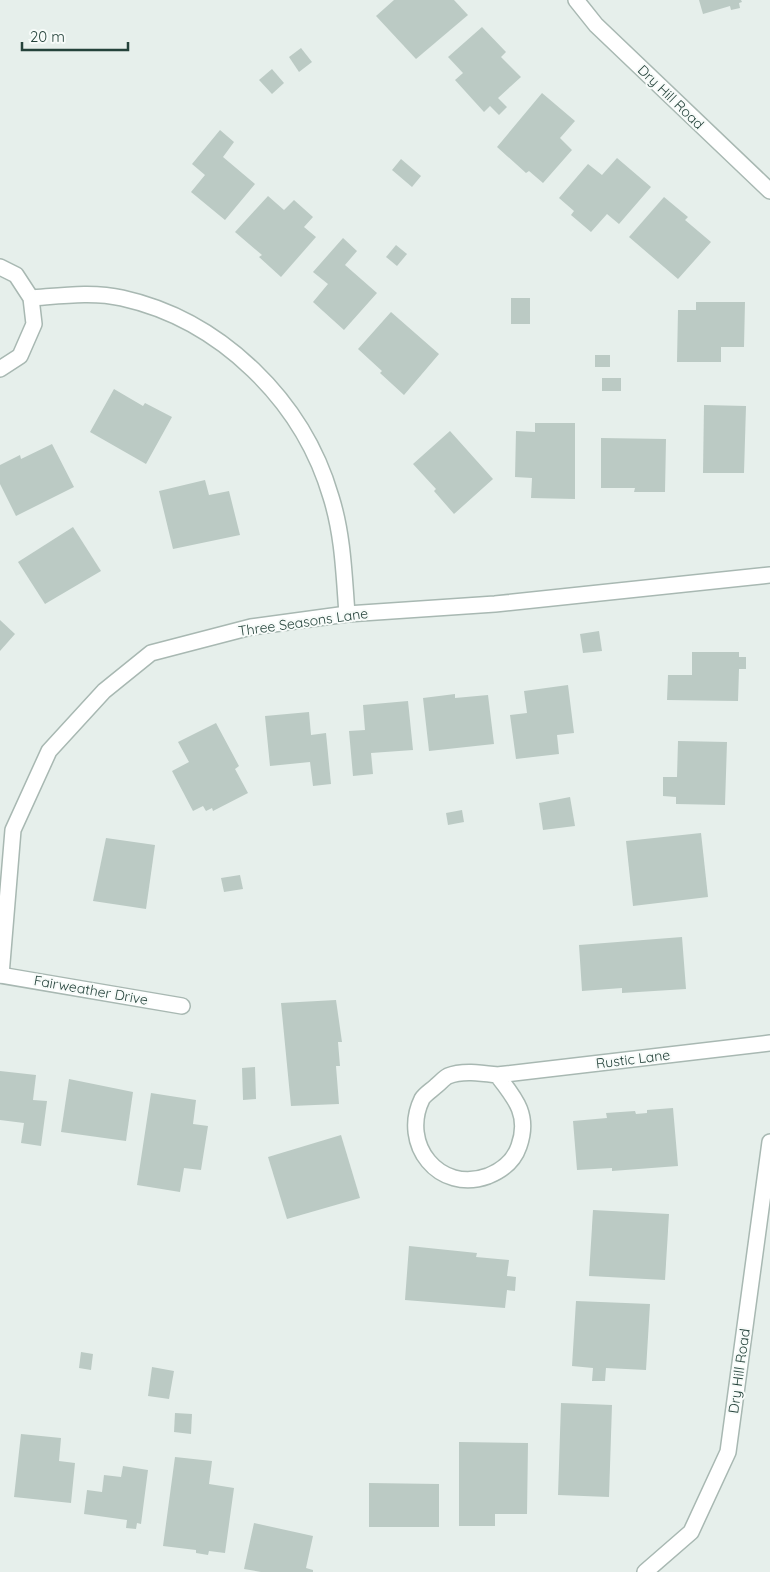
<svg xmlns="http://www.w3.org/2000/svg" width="770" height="1572" font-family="Quicksand,sans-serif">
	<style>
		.building { fill: #bbcac4 }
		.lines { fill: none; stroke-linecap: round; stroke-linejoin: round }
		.minor-casing { stroke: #a8b8b2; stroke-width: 18 }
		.minor { stroke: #fff; stroke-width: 15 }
		.labels { text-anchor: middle; stroke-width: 4; stroke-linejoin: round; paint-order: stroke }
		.street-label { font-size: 14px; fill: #24423a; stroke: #f7fbf9 }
	</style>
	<rect width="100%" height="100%" fill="#e6efeb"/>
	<g class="building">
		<path d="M394,0H454L468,15L416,59L376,16Z"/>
		<path d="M699,0H741L742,2L739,3L740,8L731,10L730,6L703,14Z"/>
		<path d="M482,27L506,52L501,57L521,77L498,98L507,107L499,115L490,106L484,112L455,80L463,73L448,57Z"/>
		<path d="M301,48L312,62L299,72L289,57Z"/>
		<path d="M272,69L284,83L272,94L259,80Z"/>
		<path d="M542,93L575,121L560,138L572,150L543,183L529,171L526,173L497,147Z"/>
		<path d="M220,130L234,142L223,157L255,184L225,220L191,192L205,175L192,164Z"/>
		<path d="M617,158L651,187L619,224L607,214L591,232L571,215L574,211L559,198L588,164L602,175Z"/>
		<path d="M401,159L421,176L412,187L392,170Z"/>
		<path d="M268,196L284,210L294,200L313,217L304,227L316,237L281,277L259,257L262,255L235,232Z"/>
		<path d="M664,197L688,217L685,220L711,242L678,279L629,237Z"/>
		<path d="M343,238L357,251L345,265L377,293L344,330L313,302L328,284L313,272Z"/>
		<path d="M396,245L407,254L397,266L386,257Z"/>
		<rect x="511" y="298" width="19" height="26"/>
		<path d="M696,302H745L744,347H721V362H677L678,310H696Z"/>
		<path d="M391,312L439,354L404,395L380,373L382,371L358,349Z"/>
		<rect x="595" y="355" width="15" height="12"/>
		<rect x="602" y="378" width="19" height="13"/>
		<path d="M114,389L143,406L145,403L172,417L146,464L90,432Z"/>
		<path d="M704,405L746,406L744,473H703Z"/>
		<path d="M535,423H575V499L531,498L532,478L515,477L516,431L535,432Z"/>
		<path d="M450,431L493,479L454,514L434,491L436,489L413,464Z"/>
		<path d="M601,438L666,439L665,492H634L635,488H601Z"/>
		<path d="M52,444L74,487L16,516L0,484V465L20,455L21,459Z"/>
		<path d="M205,480L209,495L229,491L240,535L173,549L159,491Z"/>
		<path d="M73,527L101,571L45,604L18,562Z"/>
		<path d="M0,620L15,634L0,651Z"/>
		<path d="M599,631L602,651L583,653L580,634Z"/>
		<path d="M692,652H739V657H746V669H739L738,701L667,700L668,675H692Z"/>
		<path d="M568,685L574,733L557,735L559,754L516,759L510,715L527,713L524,691Z"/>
		<path d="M455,694V698L488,695L494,744L429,751L423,698Z"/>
		<path d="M408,701L413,750L371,753L373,774L353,776L349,731L365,730L363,705Z"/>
		<path d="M309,712L311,735L326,733L331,784L313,786L310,762L270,766L265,716Z"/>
		<path d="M216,723L239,766L235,769L248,793L213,811L212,808L206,811L203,806L193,811L172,771L189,762L178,742Z"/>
		<path d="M678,741L727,742L725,805L676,804V797L663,796V777H677Z"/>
		<path d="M570,797L575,826L543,830L539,803Z"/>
		<path d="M462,810L464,822L448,825L446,813Z"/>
		<path d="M701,833L708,897L633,906L626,841Z"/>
		<path d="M106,838L155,845L146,909L93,901Z"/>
		<path d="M240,875L243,889L224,892L221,878Z"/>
		<path d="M682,937L686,989L622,993V988L582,991L579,945Z"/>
		<path d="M336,1000L342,1042H338L340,1066H336L339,1104L291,1106L281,1003Z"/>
		<path d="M255,1067L256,1099L243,1100L242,1068Z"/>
		<path d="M0,1071L36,1075L33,1100L47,1101L41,1146L21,1143L24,1123L0,1120Z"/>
		<path d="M69,1079L133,1092L126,1141L61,1132Z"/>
		<path d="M151,1093L196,1100L193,1124L208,1126L201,1170L184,1168L180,1192L137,1185Z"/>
		<path d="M673,1108L678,1166L612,1171V1168L577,1170L573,1121L607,1118L606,1113L635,1111L636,1114L647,1113V1110Z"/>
		<path d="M341,1135L360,1198L287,1219L268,1157Z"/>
		<path d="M593,1210L669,1214L665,1280L589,1276Z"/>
		<path d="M409,1246L477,1253L476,1257L509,1260L507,1276L516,1277L515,1291L507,1290L505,1308L405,1300Z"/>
		<path d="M576,1301L650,1304L646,1370L606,1368L605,1381H592L593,1368L572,1366Z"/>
		<path d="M81,1352L93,1354L91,1370L79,1368Z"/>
		<path d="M152,1367L174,1371L169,1399L148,1396Z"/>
		<path d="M561,1403L612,1405L609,1497L558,1495Z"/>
		<path d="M175,1413L192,1414L191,1434L174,1432Z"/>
		<path d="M21,1434L61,1438L59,1461L75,1463L71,1503L14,1497Z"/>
		<path d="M459,1442L528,1443L527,1514H495V1526H459Z"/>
		<path d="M175,1457L212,1461L209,1484L234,1488L225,1553L209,1551L208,1555L196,1553V1550L163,1546Z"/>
		<path d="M123,1466L148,1470L141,1524L137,1523L136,1529L126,1528L127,1520L84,1514L87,1490L102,1492L104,1475L121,1477Z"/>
		<path d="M369,1483L439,1484V1527H369Z"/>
		<path d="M254,1523L313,1536L306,1568L313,1570V1572H261L244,1569Z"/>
	</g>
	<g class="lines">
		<g class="minor-casing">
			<g id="minor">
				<path d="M576,0L596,25L770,191"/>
				<path d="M0,267L16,275L31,298L34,324L20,356L0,369"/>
				<path d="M31,298C59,296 93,291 122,298C221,320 303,401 331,497C343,535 344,575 347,614"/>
				<path d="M0,975L182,1006"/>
				<path d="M1,975L13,830L49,751L104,691L151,653L251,627L347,614L495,604L770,575"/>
				<path d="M497,1075C515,1098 530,1115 519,1146C514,1161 503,1170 488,1176C439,1194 400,1144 422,1099C425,1094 432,1090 436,1086C440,1083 444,1078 448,1076C462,1070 482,1073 497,1075L770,1043"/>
				<path d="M645,1572L691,1532L728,1452L770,1142"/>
			</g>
		</g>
		<use href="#minor" class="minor"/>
	</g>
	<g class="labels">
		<g class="street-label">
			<text transform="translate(671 97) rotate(44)" y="5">Dry Hill Road</text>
			<text transform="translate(303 622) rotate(-8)" y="5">Three Seasons Lane</text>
			<text transform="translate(91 990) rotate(10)" y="5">Fairweather Drive</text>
			<text transform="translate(633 1059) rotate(-7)" y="5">Rustic Lane</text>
			<text transform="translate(739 1371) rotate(-82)" y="5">Dry Hill Road</text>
		</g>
	</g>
	<path d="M22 42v8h106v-8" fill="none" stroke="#24423a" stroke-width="2.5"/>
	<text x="30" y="42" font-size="15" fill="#24423a" stroke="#f7fbf9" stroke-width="4" paint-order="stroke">20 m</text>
</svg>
